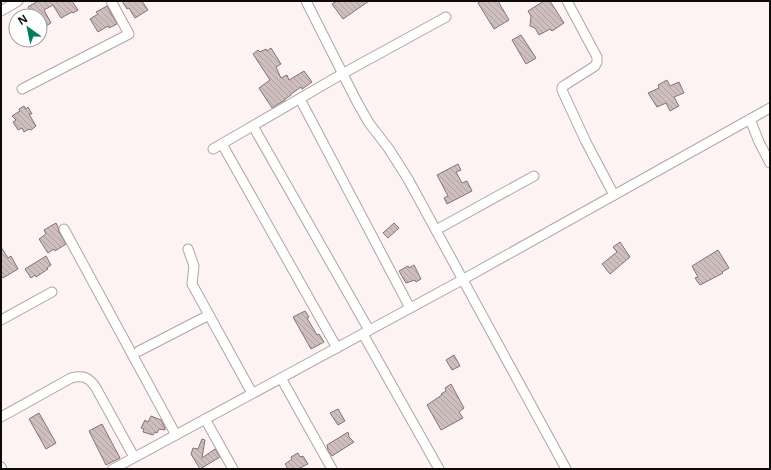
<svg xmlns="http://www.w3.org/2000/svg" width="771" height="470" font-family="'Open Sans',sans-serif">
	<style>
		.building { fill: url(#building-back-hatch); stroke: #837474 }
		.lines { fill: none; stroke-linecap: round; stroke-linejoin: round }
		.minor-casing { stroke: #b3a2a3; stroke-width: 11 }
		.minor { stroke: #fff; stroke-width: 9 }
	</style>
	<defs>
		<pattern id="building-back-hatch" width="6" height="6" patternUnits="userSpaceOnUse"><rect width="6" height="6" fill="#cfbebe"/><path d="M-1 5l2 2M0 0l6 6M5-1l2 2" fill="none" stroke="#b1a2a2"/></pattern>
	</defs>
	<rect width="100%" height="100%" fill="#fef3f3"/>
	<g class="building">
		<path d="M38,1H72L78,10L73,13L72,12L61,18L53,5L44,10L51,23L40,30V16H33L28,7Z"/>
		<path d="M122,1H142L148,10L135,18L129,8L127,9Z"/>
		<path d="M337,1H369L343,19L332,4Z"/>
		<path d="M481,1H498L509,20L494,29L478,3Z"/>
		<path d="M544,1H550L564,23L552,31L550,29L539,35L535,28L530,26L531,16L528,11Z"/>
		<path d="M107,6L117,24L109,28L108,26L98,32L90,19L98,14L96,12Z"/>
		<path d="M521,35L536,58L526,64L512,40Z"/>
		<path d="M271,48L281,64L276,67L281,78L287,75L289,80L304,71L312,82L302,89L301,87L291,94V95L285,99V100L272,108L259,88L270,80L253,54L258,50L260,52L266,49L267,51Z"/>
		<path d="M667,80L670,86L679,82L684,93L674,97L679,106L670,111L666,103L657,107L648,93L659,88L658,85Z"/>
		<path d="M24,106L26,109L28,107L32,114H29L36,126L31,130L29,129L24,132L22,128L18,130L13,122L16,120L12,116L20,111L19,109Z"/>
		<path d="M458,164L461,170L456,172L462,183L467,181L472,191L447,204L444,198L448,196L437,175Z"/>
		<path d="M56,223L58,227L59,232L66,244L55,251L54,249L48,253L39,239L46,234L44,230Z"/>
		<path d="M394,223L399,228L388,238L383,233Z"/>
		<path d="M620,242L630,257L610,274L602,264L617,252L613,247Z"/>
		<path d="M1,247L8,258L11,256L18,269L3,278L1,275Z"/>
		<path d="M718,250L729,268L722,272L723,273L700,285L695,278L698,277L692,266Z"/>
		<path d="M46,256L51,265L47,268L48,269L36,277L35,275L31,278L25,269Z"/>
		<path d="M414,265L421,279L416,282L415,280L406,283L399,271L408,266L409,268Z"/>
		<path d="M305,311L309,317L307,318L317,335L319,334L324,342L311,349L293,317Z"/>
		<path d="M454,355L460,366L452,370L446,360Z"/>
		<path d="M451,384L464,408L459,412L463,418L441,430L427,405L442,395L441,394L446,391L445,388Z"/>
		<path d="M338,409L345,421L338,425L330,413Z"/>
		<path d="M39,413L56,443L46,449L29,419Z"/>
		<path d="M151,416L161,420L165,428V430L159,429L157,433L155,432L153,435L143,432L144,429L141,428L145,420L148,422Z"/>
		<path d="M102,424L120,458L106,465L89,431Z"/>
		<path d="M348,432L349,437L354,442L332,456L328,450L327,445Z"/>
		<path d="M202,439L205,440L202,458L215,449L220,457L200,469L191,454L193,448L198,449Z"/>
		<path d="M298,453L300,457L303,456L308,464L298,469H288L285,464L292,459L291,457Z"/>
	</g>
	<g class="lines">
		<g class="minor-casing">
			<g id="minor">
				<path d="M306,1L357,102L369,123L389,149L408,179L566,469"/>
				<path d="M567,1L597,57V62L595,66L565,85L562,87V90L586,142L614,195"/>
				<path d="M1,11L18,1"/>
				<path d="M22,89L129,34L111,1"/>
				<path d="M300,99L410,308"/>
				<path d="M750,119L759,142L770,163"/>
				<path d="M253,126L369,330"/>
				<path d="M222,144L337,348"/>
				<path d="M213,149L342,74L446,17"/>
				<path d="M64,229L176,435"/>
				<path d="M436,230L534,176"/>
				<path d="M188,249L194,266L192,284L252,393"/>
				<path d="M1,320L52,292"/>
				<path d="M363,334L439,469"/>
				<path d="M139,351L209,315"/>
				<path d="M281,378L332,469"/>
				<path d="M1,417L71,378C83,375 89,377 96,388L134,457"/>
				<path d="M205,419L233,469"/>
				<path d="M1,467L2,469"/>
				<path d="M113,469L462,280L770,108"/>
			</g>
		</g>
		<use href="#minor" class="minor"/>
	</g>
	<rect width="771" height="470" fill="none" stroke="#0f0a0a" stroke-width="4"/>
	<g transform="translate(28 28) rotate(327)"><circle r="19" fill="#ffffff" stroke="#9f9d9d"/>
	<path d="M0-3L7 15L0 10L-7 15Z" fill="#007d5c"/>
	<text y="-6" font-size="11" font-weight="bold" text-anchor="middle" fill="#0f0a0a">N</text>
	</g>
</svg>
